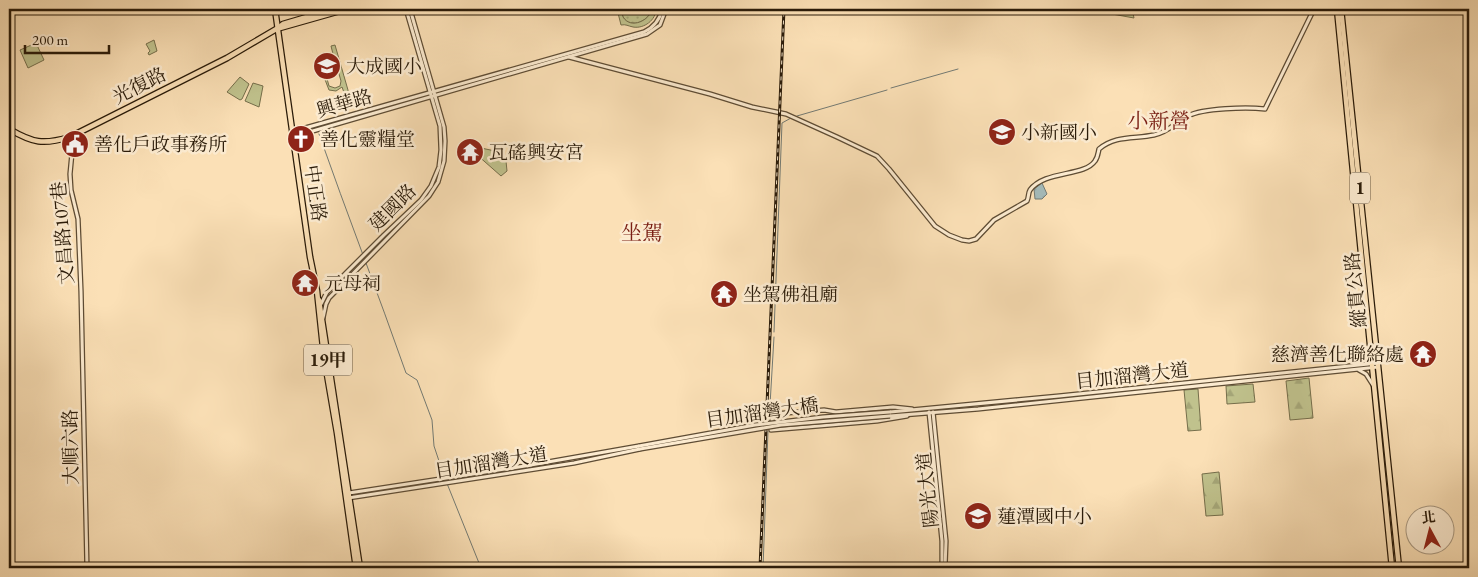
<svg xmlns="http://www.w3.org/2000/svg" width="1478" height="577" font-family="'EB Garamond','Noto Serif TC',serif">
	<style>
		.grass { fill: url(#grass-dots); stroke: #756e4b }
		.forest { fill: url(#forest-firs); stroke: #756e4b }
		.park { fill: #c0c28d; stroke: #756e4b; fill-rule: evenodd }
		.water { fill: url(#water-ripples); stroke: #737a73 }
		.lines { fill: none; stroke-linecap: round; stroke-linejoin: round }
		.stream { stroke: #737a73; stroke-width: 1 }
		.minor-casing { stroke: #5e4c34; stroke-width: 5.5 }
		.major-casing { stroke: #2a1b09; stroke-width: 7 }
		.minor { stroke: #fcebd0; stroke-width: 3 }
		.major { stroke: #fbe0b6; stroke-width: 4.5 }
		.rail-casing { stroke: #2a1b09; stroke-width: 3 }
		.rail { stroke: #fcebd0; stroke-width: 1; stroke-dasharray: 4; stroke-linecap: butt }
		.minor-bridge-casing { stroke: #5e4c34; stroke-width: 5.5; stroke-linecap: butt }
		.minor-bridge { stroke: #fcebd0; stroke-width: 3 }
		.labels { text-anchor: middle; stroke-width: 5; stroke-linejoin: round; paint-order: stroke }
		.shield { fill: #fcebd0; stroke: #695945; stroke-width: 1 }
		.shield-label { font-size: 18px; font-weight: bold; fill: #2a1b09 }
		.poi-label { font-size: 19px; fill: #2a1b09; stroke: #fcebd0; text-anchor: start }
		.street-label { font-size: 19px; fill: #2a1b09; stroke: #fcebd0 }
		.quarter-label { font-size: 21px; fill: #7a1f14; stroke: #fcebd0 }
	</style>
	<defs>
		<pattern id="grass-dots" width="8" height="8" patternUnits="userSpaceOnUse" patternTransform="scale(1.25)"><rect width="8" height="8" fill="#c0c28d"/><path d="M2 2h.1M6 6h.1" fill="none" stroke="#a5a678" stroke-width="1.8" stroke-linecap="round"/></pattern>
		<pattern id="forest-firs" width="22" height="20" patternUnits="userSpaceOnUse" patternTransform="scale(1.25)"><rect width="22" height="20" fill="#c0c28d"/><path d="M5 1l3.5 6h-7zM16 11l3.5 6h-7z" fill="#a5a678"/></pattern>
		<pattern id="water-ripples" width="26" height="14" patternUnits="userSpaceOnUse" patternTransform="scale(1.25)"><rect width="26" height="14" fill="#a4bab9"/><path d="M2 4q2-2 4 0t4 0M15 11q2-2 4 0t4 0" fill="none" stroke="#8d9f9e"/></pattern>
	</defs>
	<rect width="100%" height="100%" fill="#fbe0b6"/>
	<filter id="stains"><feTurbulence type="fractalNoise" baseFrequency=".004" numOctaves="4"/><feColorMatrix values="0 0 0 0 .2 0 0 0 0 .09 0 0 0 0 .02 0 0 0 .5 -.17"/></filter>
	<radialGradient id="worn" r=".72"><stop offset=".6" stop-color="#630" stop-opacity="0"/><stop offset="1" stop-color="#630" stop-opacity=".3"/></radialGradient>
	<path class="grass" d="M621,9H652C650,20 631,30 623,17C622,14 622,11 621,9Z"/>
	<g class="forest">
		<path d="M1102,9H1132L1134,18L1101,12Z"/>
		<path d="M481,148L500,152L506,161L507,171L501,176L476,154Z"/>
		<path d="M1309,378L1313,418L1290,420L1286,381Z"/>
		<path d="M1253,384L1255,402L1227,404L1226,386Z"/>
		<path d="M1198,389L1201,430L1188,431L1184,390Z"/>
		<path d="M1219,472L1223,515L1206,516L1202,474Z"/>
	</g>
	<g class="park">
		<path d="M617,9H621C622,11 622,14 623,17C631,30 650,20 652,9H656C656,20 644,29 633,27C628,26 626,24 621,25Z"/>
		<path d="M154,40L157,51L149,55L148,53L150,51L146,44Z"/>
		<path d="M36,43L44,60L28,68L20,50Z"/>
		<path d="M335,45L350,97L346,98L342,87L336,91L329,90L319,64C319,55 325,51 333,54L331,46ZM328,56L335,60L341,81L340,86L335,88L329,86L323,64V59Z"/>
		<path d="M240,77L249,84L242,99L240,100L227,92Z"/>
		<path d="M253,83L263,86L259,107L245,101Z"/>
	</g>
	<path class="water" d="M1042,183L1047,194L1042,199H1035L1034,189Z"/>
	<g class="lines">
		<g class="stream">
			<path d="M891,88L958,69"/>
			<path d="M797,116L887,90"/>
			<path d="M319,134C347,214 378,293 406,373L417,380L432,420L434,446L444,476L481,568"/>
			<path d="M774,332L782,123L791,118"/>
			<path d="M82,406V424"/>
			<path d="M769,422L774,337"/>
			<path d="M763,568L768,431"/>
		</g>
		<g class="minor-casing">
			<g id="minor">
				<path d="M569,57L710,94L752,107L786,114L837,137L877,156L889,169L935,226L949,235L962,240L969,241L976,239L994,220L1027,201C1029,197 1028,193 1030,190C1045,170 1084,177 1095,161C1098,157 1098,153 1099,149C1115,135 1135,139 1154,135C1169,132 1176,122 1188,116C1203,108 1247,107 1265,109L1314,9"/>
				<path d="M293,134L299,135L323,128L647,34L660,25L666,9"/>
				<path d="M294,134L298,130L644,32C654,27 660,20 662,9"/>
				<path d="M70,137L72,153L70,174L71,190L78,219L81,291L87,568"/>
				<path d="M321,304L327,292L384,235L421,200L431,186L439,167L441,150L440,126L406,9"/>
				<path d="M323,318L326,304L329,298L429,196L438,182L444,161L445,141L444,127L410,9"/>
				<path d="M1358,363L1363,360L1370,349"/>
				<path d="M1359,370L1366,374L1373,385"/>
				<path d="M890,412L1059,396L1378,363"/>
				<path d="M929,412L942,541V568"/>
				<path d="M933,412L946,541L945,568"/>
				<path d="M890,416L978,409L1378,367"/>
				<path d="M907,416L877,421L771,430L773,414L824,410L836,412L893,407L912,409"/>
				<path d="M349,493L525,466L639,446"/>
				<path d="M348,498L574,463L640,449"/>
			</g>
		</g>
		<g class="major-casing">
			<g id="major">
				<path d="M275,9L310,257L317,291L324,357L337,433L356,568"/>
				<path d="M1337,9L1392,568"/>
				<path d="M1341,9L1399,568"/>
				<path d="M1467,9H1469"/>
				<path d="M280,28L347,9"/>
				<path d="M9,129C33,143 43,145 70,137L227,58L278,28L283,24L334,9"/>
				<path d="M319,300L360,568"/>
			</g>
		</g>
		<use href="#minor" class="minor"/>
		<use href="#major" class="major"/>
		<g class="rail-casing">
			<path id="rail" d="M760,568L784,9"/>
		</g>
		<use href="#rail" class="rail"/>
		<g class="minor-bridge-casing">
			<g id="minor-bridge">
				<path d="M639,446L755,425L823,417L890,412"/>
				<path d="M640,449L781,425L890,416"/>
			</g>
		</g>
		<use href="#minor-bridge" class="minor-bridge"/>
	</g>
	<defs>
		<g id="school-disc" transform="scale(1.4375)"><circle r="9.5" fill="#8f2418" stroke="#fcebd0"/><path d="M0-5L7-2L0 1L-7-2ZM-4 1L0 2.5L4 1V4Q0 6-4 4Z" fill="#fff"/></g>
		<g id="church-disc" transform="scale(1.4375)"><circle r="9.5" fill="#8f2418" stroke="#fcebd0"/><path d="M-1.2-6h2.4v3.5h3.3v2.4h-3.3V6h-2.4V-.1h-3.3v-2.4h3.3Z" fill="#fff"/></g>
		<g id="civic-disc" transform="scale(1.4375)"><circle r="9.5" fill="#8f2418" stroke="#fcebd0"/><path d="M-.6-6.5H3V-4.5H.6V-3L4-1V1h2V6H-6V1h2V-1L-.6-3ZM-1.2 2.5V6h2.4V2.5Z" fill="#fff"/></g>
		<g id="temple-disc" transform="scale(1.4375)"><circle r="9.5" fill="#8f2418" stroke="#fcebd0"/><path d="M0-6L5-2H3V0L6.5 2.5H4V6H1.5V3h-3V6H-4V2.5H-6.5L-3 0V-2H-5Z" fill="#fff"/></g>
	</defs>
	<g fill-rule="evenodd">
		<use href="#school-disc" x="327" y="66"/>
		<use href="#school-disc" x="1002" y="132"/>
		<use href="#church-disc" x="301" y="139"/>
		<use href="#civic-disc" x="75" y="144"/>
		<use href="#temple-disc" x="470" y="152"/>
		<use href="#temple-disc" x="305" y="283"/>
		<use href="#temple-disc" x="724" y="294"/>
		<use href="#temple-disc" x="1423" y="354"/>
		<use href="#school-disc" x="978" y="516"/>
	</g>
	<g class="labels">
		<g class="shield">
			<rect x="1350" y="172.5" width="20" height="31" rx="4"/>
			<rect x="304" y="344.5" width="48" height="31" rx="4"/>
		</g>
		<g class="shield-label">
			<text x="1360" y="194">1</text>
			<text x="328" y="366">19甲</text>
		</g>
		<g class="poi-label">
			<text x="346" y="73">大成國小</text>
			<text x="1021" y="139">小新國小</text>
			<text x="320" y="146">善化靈糧堂</text>
			<text x="94" y="151">善化戶政事務所</text>
			<text x="489" y="159">瓦磘興安宮</text>
			<text x="324" y="290">元母祠</text>
			<text x="743" y="301">坐駕佛祖廟</text>
			<text x="1404" y="361" text-anchor="end">慈濟善化聯絡處</text>
			<text x="997" y="523">蓮潭國中小</text>
		</g>
		<g class="street-label">
			<text transform="translate(139 85) rotate(-27)" y="7">光復路</text>
			<text transform="translate(344 103) rotate(-16)" y="7">興華路</text>
			<text transform="translate(316 193) rotate(82)" y="7">中正路</text>
			<text transform="translate(392 207) rotate(-45)" y="7">建國路</text>
			<text transform="translate(62 233) rotate(-95)" y="7">文昌路107巷</text>
			<text transform="translate(1355 290) rotate(-96)" y="7">縱貫公路</text>
			<text transform="translate(1132 375) rotate(-6)" y="7">目加溜灣大道</text>
			<text transform="translate(762 412) rotate(-8)" y="7">目加溜灣大橋</text>
			<text transform="translate(70 447) rotate(-91)" y="7">大順六路</text>
			<text transform="translate(491 462) rotate(-9)" y="7">目加溜灣大道</text>
			<text transform="translate(927 490) rotate(-96)" y="7">陽光大道</text>
		</g>
		<g class="quarter-label">
			<text x="1159" y="128">小新營</text>
			<text x="642" y="240">坐駕</text>
		</g>
	</g>
	<rect width="1478" height="577" fill="none" stroke="#fbe0b6" stroke-width="30"/>
	<rect x="10" y="10" width="1458" height="557" fill="none" stroke="#2a1b09" stroke-width="2.5"/>
	<rect x="15" y="15" width="1448" height="547" fill="none" stroke="#2a1b09"/>
	<g transform="translate(1430 530) rotate(353)"><circle r="24" fill="#fcebd0" stroke="#a89880"/>
	<path d="M0-4L9 19L0 12L-9 19Z" fill="#8f2418"/>
	<text y="-8" font-size="14" font-weight="bold" text-anchor="middle" fill="#2a1b09">北</text>
	</g>
	<path d="M25 45v8h84v-8" fill="none" stroke="#2a1b09" stroke-width="2.5"/>
	<text x="32" y="45" font-size="15" fill="#2a1b09" stroke="#fcebd0" stroke-width="4" paint-order="stroke">200 m</text>
	<rect width="100%" height="100%" filter="url(#stains)"/>
	<rect width="100%" height="100%" fill="url(#worn)"/>
</svg>
